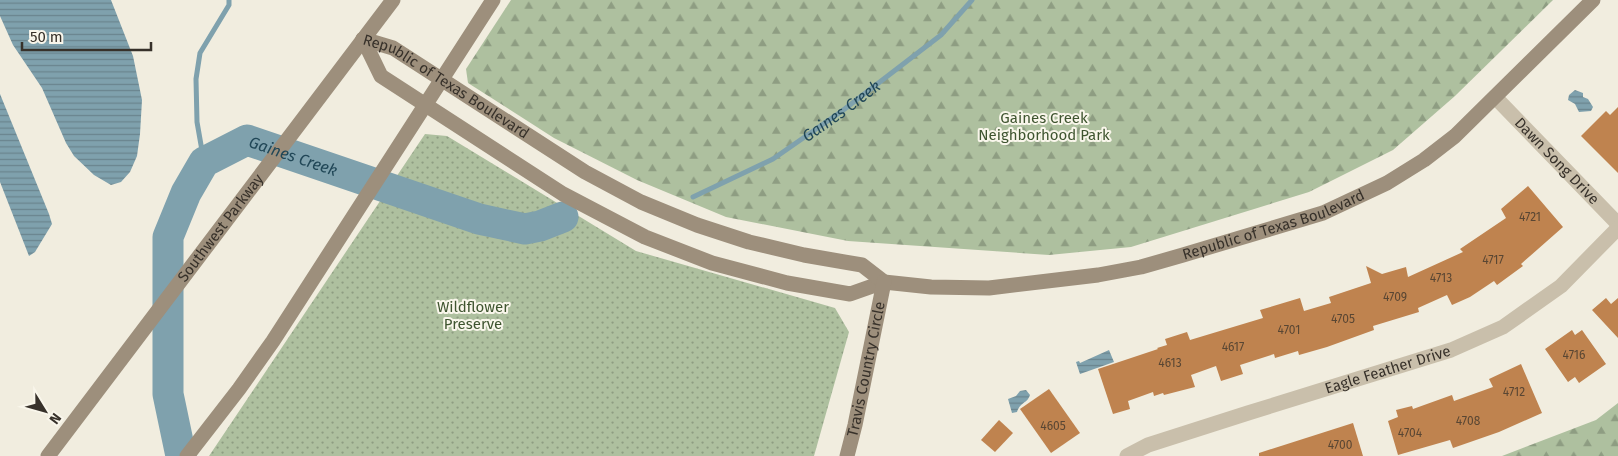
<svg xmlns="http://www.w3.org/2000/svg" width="1618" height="456" font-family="'Fira Sans',sans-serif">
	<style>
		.forest { fill: url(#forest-firs) }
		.park { fill: url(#park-dots) }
		.water { fill: url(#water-rules) }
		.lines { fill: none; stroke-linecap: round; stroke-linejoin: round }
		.stream { stroke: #7fa1ad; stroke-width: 5 }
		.river { stroke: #7fa1ad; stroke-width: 31 }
		.building { fill: #bf834f }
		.street { stroke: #c9bfab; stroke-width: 15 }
		.secondary { stroke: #9d8f7c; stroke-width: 15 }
		.labels { text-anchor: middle; stroke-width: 4; stroke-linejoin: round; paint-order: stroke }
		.number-label { font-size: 12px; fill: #594633 }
		.street-label { font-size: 15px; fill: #37312a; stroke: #f9f6eb }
		.park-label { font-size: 15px; fill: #3e542f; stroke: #f9f6eb }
		.water-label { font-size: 16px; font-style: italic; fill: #214757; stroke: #f9f6eb }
	</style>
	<defs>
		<pattern id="forest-firs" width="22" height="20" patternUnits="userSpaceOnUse" patternTransform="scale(1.25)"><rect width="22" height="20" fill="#aec09f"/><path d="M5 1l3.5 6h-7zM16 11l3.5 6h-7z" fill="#8e9d82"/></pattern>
		<pattern id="park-dots" width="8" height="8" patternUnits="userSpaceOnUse" patternTransform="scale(1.25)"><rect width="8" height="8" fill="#aec09f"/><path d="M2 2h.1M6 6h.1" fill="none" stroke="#8e9d82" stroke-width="1.8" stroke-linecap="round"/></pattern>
		<pattern id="water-rules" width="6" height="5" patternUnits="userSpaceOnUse" patternTransform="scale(1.25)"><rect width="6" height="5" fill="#7fa1ad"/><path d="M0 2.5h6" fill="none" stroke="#69848d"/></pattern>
	</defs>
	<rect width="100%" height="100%" fill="#f1eddf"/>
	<g class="forest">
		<path d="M511,0H1553L1455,96L1393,150L1309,192L1131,247L1049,255L848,241L726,217L637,180L554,138L468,83L466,69Z"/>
		<path d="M1618,403V456H1502L1596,420Z"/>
	</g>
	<path class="park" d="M425,134L447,136L636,251L835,308L849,332L814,456H209Z"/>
	<g class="water">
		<path d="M0,0H111L133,56L142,100L140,134L137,156L130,172L121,182L111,185L94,175L74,156L66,143L42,88L13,45L0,16Z"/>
		<path d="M1575,90L1583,93V97L1588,99L1593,107L1591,111L1579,112L1575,104L1568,100L1569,95Z"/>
		<path d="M0,94L49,214L52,224L35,252L29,256L0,182Z"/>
		<path d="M1109,350L1114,362L1080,374L1076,362L1079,361L1080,363Z"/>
		<path d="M1026,390L1030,395C1027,404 1021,401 1017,412L1012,413L1008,399L1016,396L1020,391Z"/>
	</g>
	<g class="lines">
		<g class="stream">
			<path d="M204,162L197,122L196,79L200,53L229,5V0"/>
			<path id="s1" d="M693,197L773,159L842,111L941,35L972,0"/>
		</g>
		<path class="river" id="s2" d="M181,456L168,394V237L186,193L204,162L247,140L479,219L525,229L540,226L563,217"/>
	</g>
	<g class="building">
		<path d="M1618,107V173L1581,136L1606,111L1610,115Z"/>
		<path d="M1528,186L1563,227L1521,264L1523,266L1497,285L1494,281L1470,297L1452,305L1447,295L1418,308L1419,312L1373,326L1374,330L1327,347L1299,355L1298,351L1275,358L1274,354L1240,365L1243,374L1221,381L1216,366L1191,375L1195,387L1164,395L1163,393L1154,396L1153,392L1128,401L1130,409L1113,414L1098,369L1158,349L1157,348L1167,345L1165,339L1187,332L1190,340L1263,318L1260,310L1300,298L1304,311L1331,303L1329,297L1371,283L1366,266L1382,274L1406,267L1408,277L1463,252L1460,249L1506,218L1501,209Z"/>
		<path d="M1606,298L1611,304L1618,298V338L1592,310Z"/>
		<path d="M1572,330L1575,335L1582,330L1606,364L1579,383L1575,377L1568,382L1545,349Z"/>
		<path d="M1521,364L1542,413L1499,432L1453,448L1450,440L1398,455L1388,421L1398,417L1396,410L1412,406L1413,409L1452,395L1454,401L1493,387L1489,379Z"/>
		<path d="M1049,389L1080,433L1051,453L1020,409Z"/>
		<path d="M999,420L1013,433L995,452L981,440Z"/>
		<path d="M1353,423L1363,456H1259V453Z"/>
	</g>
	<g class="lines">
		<g class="street">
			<path id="s3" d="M1495,97L1618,224"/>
			<path id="s4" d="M1127,456L1148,445L1248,413L1451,350L1503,327L1561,286L1618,228"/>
		</g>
		<g class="secondary">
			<path id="s5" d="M363,39L381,76L563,194L645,237L712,263L787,283L850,294L884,282L931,287L989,288L1098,275L1141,267L1183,255L1323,213L1387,183L1424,160L1455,136L1593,0"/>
			<path id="s6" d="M363,39L393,48L585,172L641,202L697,225L749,242L804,255L862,265L884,282"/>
			<path id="s7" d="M48,456L393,0"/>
			<path d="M187,456L239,389L273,341L493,0"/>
			<path id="s8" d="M847,456L855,425L884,282"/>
		</g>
	</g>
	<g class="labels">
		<g class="number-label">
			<text x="1530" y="221">4721</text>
			<text x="1493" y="264">4717</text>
			<text x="1441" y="282">4713</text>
			<text x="1395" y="301">4709</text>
			<text x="1343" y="323">4705</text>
			<text x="1289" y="334">4701</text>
			<text x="1233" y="351">4617</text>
			<text x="1574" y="359">4716</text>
			<text x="1170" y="367">4613</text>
			<text x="1514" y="396">4712</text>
			<text x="1468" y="425">4708</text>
			<text x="1053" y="430">4605</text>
			<text x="1410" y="437">4704</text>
			<text x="1340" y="449">4700</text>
		</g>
		<g class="street-label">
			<text dy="5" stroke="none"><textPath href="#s6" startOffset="96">Republic of Texas Boulevard</textPath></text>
			<text dy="5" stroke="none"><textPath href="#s3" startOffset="89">Dawn Song Drive</textPath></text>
			<text dy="5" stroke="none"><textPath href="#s5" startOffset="998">Republic of Texas Boulevard</textPath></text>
			<text dy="5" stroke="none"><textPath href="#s7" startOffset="286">Southwest Parkway</textPath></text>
			<text dy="5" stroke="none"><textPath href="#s8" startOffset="89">Travis Country Circle</textPath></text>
			<text dy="5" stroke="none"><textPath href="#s4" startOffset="275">Eagle Feather Drive</textPath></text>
		</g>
		<g class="park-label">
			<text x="1044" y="123">Gaines Creek<tspan x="1044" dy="17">Neighborhood Park</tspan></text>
			<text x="473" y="312">Wildflower<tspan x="473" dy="17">Preserve</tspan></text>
		</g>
		<g class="water-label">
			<text dy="6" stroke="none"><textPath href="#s1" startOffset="172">Gaines Creek</textPath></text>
			<text dy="6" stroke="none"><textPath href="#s2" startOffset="401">Gaines Creek</textPath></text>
		</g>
	</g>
	<g transform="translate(45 411) rotate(127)" stroke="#f9f6eb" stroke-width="4" paint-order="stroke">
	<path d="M0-4L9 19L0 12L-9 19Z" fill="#37312a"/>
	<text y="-8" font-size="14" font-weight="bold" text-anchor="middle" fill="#37312a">N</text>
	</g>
	<path d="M22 42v8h129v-8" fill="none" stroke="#37312a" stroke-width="2.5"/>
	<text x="30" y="42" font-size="15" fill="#37312a" stroke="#f9f6eb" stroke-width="4" paint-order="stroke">50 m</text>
</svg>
